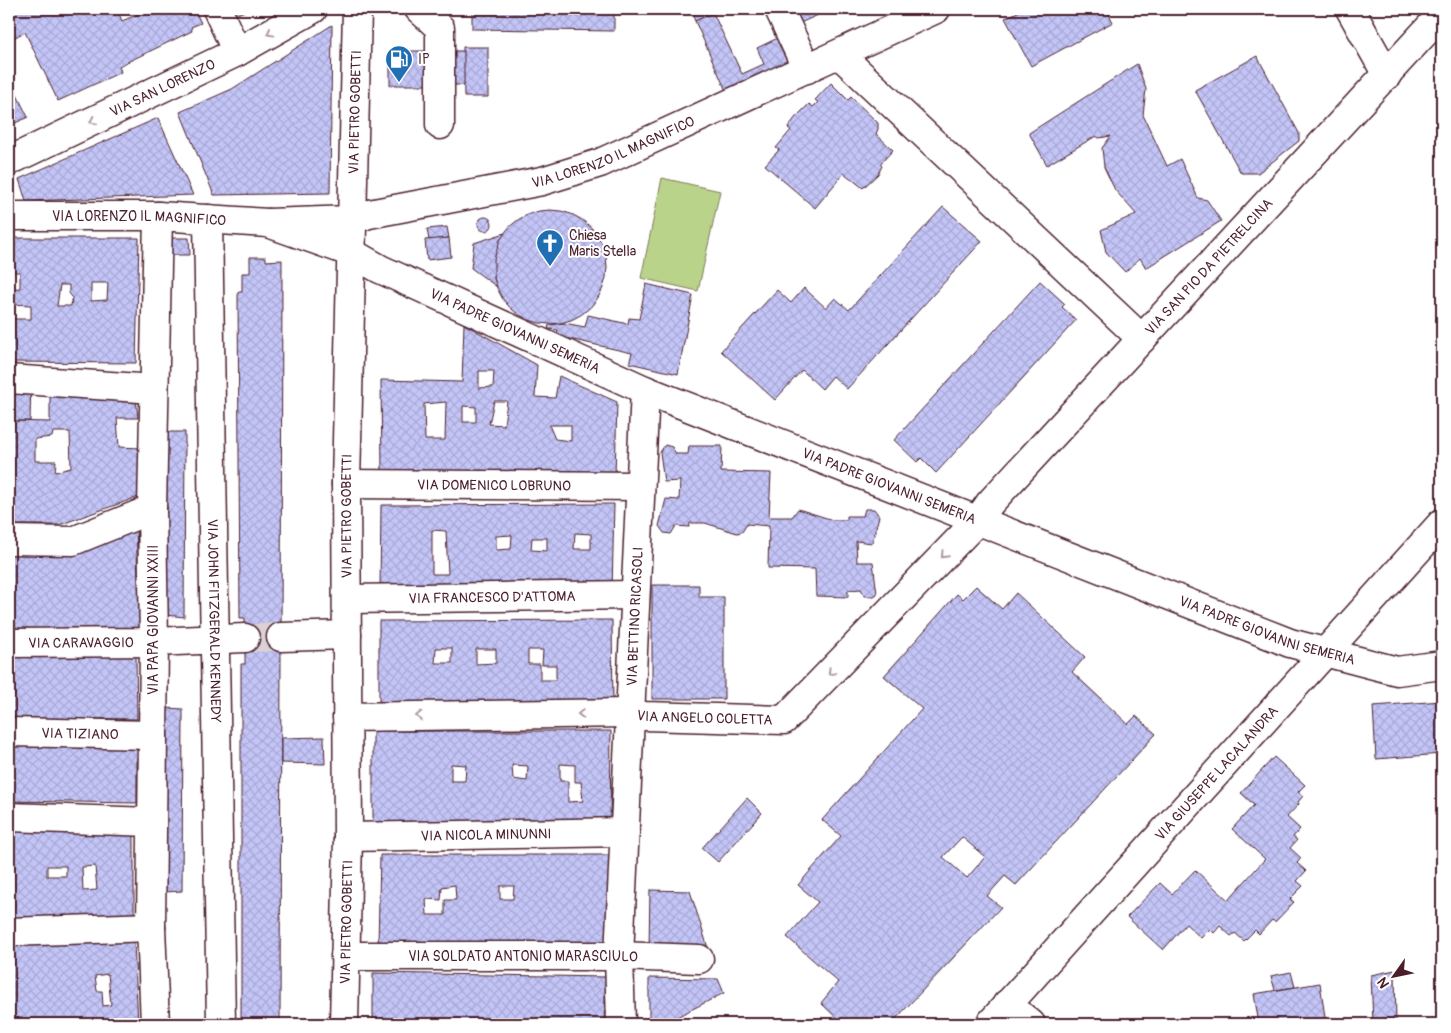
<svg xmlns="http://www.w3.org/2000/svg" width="1451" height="1033" font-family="Pangolin,sans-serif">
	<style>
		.pitch { fill: #b9d38b; stroke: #82795b }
		.building { fill: url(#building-cross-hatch); stroke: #4a1f2b; fill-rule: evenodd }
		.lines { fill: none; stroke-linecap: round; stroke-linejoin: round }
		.minor-tunnel { stroke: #dbd2d5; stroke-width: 28; stroke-dasharray: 28 14; stroke-linecap: butt }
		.minor-casing { stroke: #4a1f2b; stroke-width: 31 }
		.minor { stroke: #fff; stroke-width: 28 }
		.oneway { stroke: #ae9aa0 }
		.labels { text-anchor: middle; stroke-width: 4; stroke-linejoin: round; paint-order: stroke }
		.poi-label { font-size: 14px; fill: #4a1f2b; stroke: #fff; text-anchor: start }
		.street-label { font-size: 14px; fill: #4a1f2b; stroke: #fff }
	</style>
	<defs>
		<pattern id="building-cross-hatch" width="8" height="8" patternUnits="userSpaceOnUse" patternTransform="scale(1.25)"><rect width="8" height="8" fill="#c3c5f7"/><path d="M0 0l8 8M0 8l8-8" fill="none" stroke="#a9a9d4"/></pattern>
	</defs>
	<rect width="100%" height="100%" fill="#fff"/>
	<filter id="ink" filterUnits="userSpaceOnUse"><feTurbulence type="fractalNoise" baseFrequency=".02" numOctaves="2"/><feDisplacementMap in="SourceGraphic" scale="10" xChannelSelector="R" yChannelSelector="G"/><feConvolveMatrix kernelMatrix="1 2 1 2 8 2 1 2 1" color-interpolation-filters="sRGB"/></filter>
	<g filter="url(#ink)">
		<path class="pitch" d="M662,178L720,191L698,291L641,278Z"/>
		<g class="building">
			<path d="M9,9H117L122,21L150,9H194L201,23L191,27L192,31L119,66L121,72L58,101L25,32L9,40Z"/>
			<path d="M229,9H249L233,16Z"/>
			<path d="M472,9H614V31L472,29Z"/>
			<path d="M690,9H704L707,16L695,21Z"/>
			<path d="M793,9H815L818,15L800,23Z"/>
			<path d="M1024,9H1106L1113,22L1031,66L1005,18Z"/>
			<path d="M713,13L742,74L764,64L757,48L784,35L792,61L727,93L695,21Z"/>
			<path d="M332,25L330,193L214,195L180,112L232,89Z"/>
			<path d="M463,47H488V97H464Z"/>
			<rect x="390" y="51" width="74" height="34"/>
			<path d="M1257,56L1299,133V141L1258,173H1241L1195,90Z"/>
			<path d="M1137,64L1146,89L1143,115L1167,166L1180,159L1198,198L1207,200L1221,221L1146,268L1140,258L1125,272L1106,252L1101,230L1136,214L1115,190L1104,167L1102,148L1111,136L1099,138L1096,136L1047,165L1029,133Z"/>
			<path d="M9,79L28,117L9,126Z"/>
			<path d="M831,83L848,100L851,97L878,123V129L876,134L893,150L880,164L882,166L878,174L863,188L844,173L815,208L765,165L779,150L776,148L791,130L788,128L795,118L809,104L813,107L818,102L815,100Z"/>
			<path d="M158,118L193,195L26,201L19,179Z"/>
			<path d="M943,207L982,241L847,389L833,376L822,389L802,370L775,400L721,351L777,290L791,303L804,288L826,308L835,298L849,310Z"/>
			<circle cx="550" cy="267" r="57"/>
			<circle cx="485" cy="224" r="7"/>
			<path d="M447,227L449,238L429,240L427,229Z"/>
			<path d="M505,233L500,240L494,259V279L497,287L471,268L474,243Z"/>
			<path d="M9,238H139L136,363L9,362V319H31V305L9,304V289L20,288V272H9ZM91,283H108L107,300L91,301ZM60,285H69V293L72,297L71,306H57Z"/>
			<path d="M168,238H189L190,255H168Z"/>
			<path d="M449,238L451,257L427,260L425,240Z"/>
			<path d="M250,257H266V261L282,260L280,1024H241V664H245V618H240L238,292H242V273H250Z"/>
			<path d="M1040,281L1065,304L1062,307L1076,320L936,473L921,458L917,462L894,440Z"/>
			<path d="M646,284L693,295L678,374L629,363L632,353L556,336L558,330L548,329L549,325L564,323L585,327L588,315L628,324L629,318L639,319Z"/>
			<path d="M464,324L537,365L535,397L555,398L559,376L617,402L615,476L382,474L381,380L462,382ZM479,371H494L493,387L479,388ZM494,401H507L504,425L489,424ZM446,402L445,440H425L424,404ZM463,406L476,407V422H463ZM549,425H571V441L555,439Z"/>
			<path d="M9,379L31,380L30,421H9Z"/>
			<path d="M50,385L135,388L138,418H117L119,447L140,448L141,496L59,525H9V421L50,422ZM53,432H70L71,468L55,472L56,461H35V439L52,437Z"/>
			<path d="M167,432H185L184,617L166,615Z"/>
			<path d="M665,445L672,447L676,454H688L689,446H722L721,472L771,473L769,517H792L798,509L833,520H847V516H863L865,509H874L879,516L872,543L856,541L857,562H873L877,594L874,596H865L861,589L848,590V597L816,596L815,569L768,568L769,526L747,524L742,532L737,533L705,523H690L689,527L676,526L671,534L664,533L659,526L666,499L679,500L680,481L664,482L660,452Z"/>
			<path d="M614,504L612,592L380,591L381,505ZM432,530L446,531L448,574H432ZM575,533L591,534V549H574ZM512,535L511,549L496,550V536ZM532,538H547V551L531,550Z"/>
			<path d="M136,526L140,630L9,628V554H66Z"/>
			<path d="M652,585H699V597H724V699H652Z"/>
			<path d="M976,586L1002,609L1016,593L1085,657L1072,672L1128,724L1136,716L1156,734L1016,885L1005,876L987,896L1001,907L891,1024H843L821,1003L838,982L787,937L818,902L798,885L841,836L822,820L922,709L884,676L957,594L963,599ZM962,837L985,857L967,878L943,857Z"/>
			<path d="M612,620L613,706L379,704V621ZM436,648H452V663H435ZM476,649H496V663L476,664ZM528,650H543L542,665H556V680H540V664H528Z"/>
			<path d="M9,652L136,654L137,719L9,718Z"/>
			<path d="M1442,701V754L1376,759L1373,706Z"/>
			<path d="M166,708L183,709L182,891L164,892Z"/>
			<path d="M373,731H611L610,829L373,828ZM451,764L466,765L465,781H451ZM560,764L575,765V782H581L583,801L568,802V781H560ZM512,765L528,766L527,781L513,779Z"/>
			<path d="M324,737L325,764L281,763V738Z"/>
			<path d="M9,740L137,742V803L9,801Z"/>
			<path d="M1274,757L1305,785L1298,792L1303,796L1298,802L1299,804L1287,817L1300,829L1293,837L1297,840L1290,848L1301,858L1297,863L1306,871L1297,881L1303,886L1290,899L1294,902L1275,922L1272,920L1259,934L1255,930L1244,941L1235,933L1231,936L1220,926L1214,933L1210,929L1201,938L1186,924L1163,950L1127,917L1160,883L1172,894L1195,870L1228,900L1265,859L1232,829L1254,805L1241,793Z"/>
			<path d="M747,798L762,813L718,862L702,848Z"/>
			<path d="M9,830L134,834V914L9,919ZM47,866H66V876H47ZM95,866L97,890L83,891L82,867Z"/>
			<path d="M380,855H609L608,948L378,946ZM455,885L456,900H445V915H427L426,899L441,900L442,887ZM500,886H514L513,899H500Z"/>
			<path d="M650,890L690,891L708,948H649Z"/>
			<path d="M134,942L138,1024H9V985H11L9,945ZM108,974L111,1005L103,1006L102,991H97L95,976Z"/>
			<path d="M1395,970L1396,1024H1373L1371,975Z"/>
			<path d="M1291,972L1295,987L1275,990L1271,976Z"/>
			<path d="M373,973L606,977L604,1024H373Z"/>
			<path d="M649,978L718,979L724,993L663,1024H649Z"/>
			<path d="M1320,983L1326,1024H1259L1254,994Z"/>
		</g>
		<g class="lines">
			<path class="minor-tunnel" d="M245,638L281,637"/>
			<g class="minor-casing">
				<g id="minor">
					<path d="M217,9L237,52"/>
					<path d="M419,9L440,28V125"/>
					<path d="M779,9L807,69"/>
					<path d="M1350,9L1387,75"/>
					<path d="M839,54L1142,339"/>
					<path id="s1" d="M9,161L237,52L313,9"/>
					<path id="s2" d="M9,216H158L268,223L351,220L369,214L542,181L600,163L936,9"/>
					<path id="s3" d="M208,219L221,1024"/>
					<path id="s4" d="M268,223L350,252L380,269L645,390L1290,643L1397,671L1442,665"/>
					<path d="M9,379L154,389"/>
					<path id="s5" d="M346,484L640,486"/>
					<path d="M9,540L73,541L152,509"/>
					<path id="s6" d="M348,599L635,595"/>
					<path d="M281,637L347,635"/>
					<path id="s7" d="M9,643L154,642L245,638"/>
					<path id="s8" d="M347,717L630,713L644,716L784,720L978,520L990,503L1442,14"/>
					<path id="s9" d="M9,732L153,735"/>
					<path d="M9,817L151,822"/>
					<path id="s10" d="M348,837L625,832"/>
					<path d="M9,932L151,927"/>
					<path id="s11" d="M345,956H619L699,959"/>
					<path d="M1007,1004L1031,1024"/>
					<path d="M155,1024L151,927L154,642L152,509L158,216"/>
					<path id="s12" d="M344,1024L348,837L346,484L357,9"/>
					<path id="s13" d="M621,1024L619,956L645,390"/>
					<path id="s14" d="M990,1024L1442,523"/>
				</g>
			</g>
			<use href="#minor" class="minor"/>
		</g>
		<defs><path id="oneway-chevron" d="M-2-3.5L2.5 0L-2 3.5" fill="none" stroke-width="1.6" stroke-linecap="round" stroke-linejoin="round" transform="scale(1.25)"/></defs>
		<g class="oneway">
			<use href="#oneway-chevron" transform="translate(270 33) rotate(151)"/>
			<use href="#oneway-chevron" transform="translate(93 121) rotate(154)"/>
			<use href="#oneway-chevron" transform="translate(944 555) rotate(134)"/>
			<use href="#oneway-chevron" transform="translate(831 672) rotate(134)"/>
			<use href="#oneway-chevron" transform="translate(581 714) rotate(179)"/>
			<use href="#oneway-chevron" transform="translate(419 716) rotate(179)"/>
		</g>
	</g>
	<defs>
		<g id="fuel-pin" transform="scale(1.4375)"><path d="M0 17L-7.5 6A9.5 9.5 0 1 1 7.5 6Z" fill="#1f6fb2" stroke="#fff"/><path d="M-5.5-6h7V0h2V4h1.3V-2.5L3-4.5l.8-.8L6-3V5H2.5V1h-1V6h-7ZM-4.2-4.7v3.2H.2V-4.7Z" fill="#fff"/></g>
		<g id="church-pin" transform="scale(1.4375)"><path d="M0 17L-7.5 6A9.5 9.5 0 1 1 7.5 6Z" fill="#1f6fb2" stroke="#fff"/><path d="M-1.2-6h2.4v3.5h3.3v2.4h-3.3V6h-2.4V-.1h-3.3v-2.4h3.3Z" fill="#fff"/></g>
	</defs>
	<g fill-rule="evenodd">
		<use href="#fuel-pin" x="399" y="59"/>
		<use href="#church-pin" x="550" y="243"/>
	</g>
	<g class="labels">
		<g class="poi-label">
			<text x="418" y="64">IP</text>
			<text x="569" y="240">Chiesa<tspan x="569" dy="16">Maris Stella</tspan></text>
		</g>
		<g class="street-label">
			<text dy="5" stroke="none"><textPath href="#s1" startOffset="170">VIA SAN LORENZO</textPath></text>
			<text dy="5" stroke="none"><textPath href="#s12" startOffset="912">VIA PIETRO GOBETTI</textPath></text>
			<text dy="5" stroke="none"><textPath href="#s2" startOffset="614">VIA LORENZO IL MAGNIFICO</textPath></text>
			<text dy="5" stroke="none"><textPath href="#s2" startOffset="130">VIA LORENZO IL MAGNIFICO</textPath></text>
			<text dy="5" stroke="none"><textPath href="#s8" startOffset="1059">VIA SAN PIO DA PIETRELCINA</textPath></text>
			<text dy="5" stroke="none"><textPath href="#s4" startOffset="270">VIA PADRE GIOVANNI SEMERIA</textPath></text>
			<text dy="5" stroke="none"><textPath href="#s5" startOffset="148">VIA DOMENICO LOBRUNO</textPath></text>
			<text dy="5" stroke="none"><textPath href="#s4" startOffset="675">VIA PADRE GIOVANNI SEMERIA</textPath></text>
			<text dy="5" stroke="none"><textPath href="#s12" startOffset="508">VIA PIETRO GOBETTI</textPath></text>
			<text dy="5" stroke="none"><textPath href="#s6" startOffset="144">VIA FRANCESCO D'ATTOMA</textPath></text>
			<text dy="5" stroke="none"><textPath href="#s13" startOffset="408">VIA BETTINO RICASOLI</textPath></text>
			<text transform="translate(153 620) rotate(-90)" y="5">VIA PAPA GIOVANNI XXIII</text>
			<text dy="5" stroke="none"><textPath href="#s3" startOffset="402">VIA JOHN FITZGERALD KENNEDY</textPath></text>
			<text dy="5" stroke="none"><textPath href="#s4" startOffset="1080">VIA PADRE GIOVANNI SEMERIA</textPath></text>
			<text dy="5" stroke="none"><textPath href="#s7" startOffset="72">VIA CARAVAGGIO</textPath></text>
			<text dy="5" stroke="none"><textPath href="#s8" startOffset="358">VIA ANGELO COLETTA</textPath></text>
			<text dy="5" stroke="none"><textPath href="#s9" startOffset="71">VIA TIZIANO</textPath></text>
			<text dy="5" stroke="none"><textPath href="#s14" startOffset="338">VIA GIUSEPPE LACALANDRA</textPath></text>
			<text dy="5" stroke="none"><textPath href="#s10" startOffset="138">VIA NICOLA MINUNNI</textPath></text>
			<text dy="5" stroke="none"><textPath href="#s12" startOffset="102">VIA PIETRO GOBETTI</textPath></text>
			<text dy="5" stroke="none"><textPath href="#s11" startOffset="178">VIA SOLDATO ANTONIO MARASCIULO</textPath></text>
		</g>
	</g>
	<rect width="1451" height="1033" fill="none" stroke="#fff" stroke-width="30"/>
	<rect x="15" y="15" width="1421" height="1003" fill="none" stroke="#4a1f2b" stroke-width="2" filter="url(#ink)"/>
	<g transform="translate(1394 976) rotate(237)" stroke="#ffffff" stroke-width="4" paint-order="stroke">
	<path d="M0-4L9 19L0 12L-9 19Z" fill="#4a1f2b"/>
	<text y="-8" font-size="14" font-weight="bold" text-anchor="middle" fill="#4a1f2b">N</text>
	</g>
</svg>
